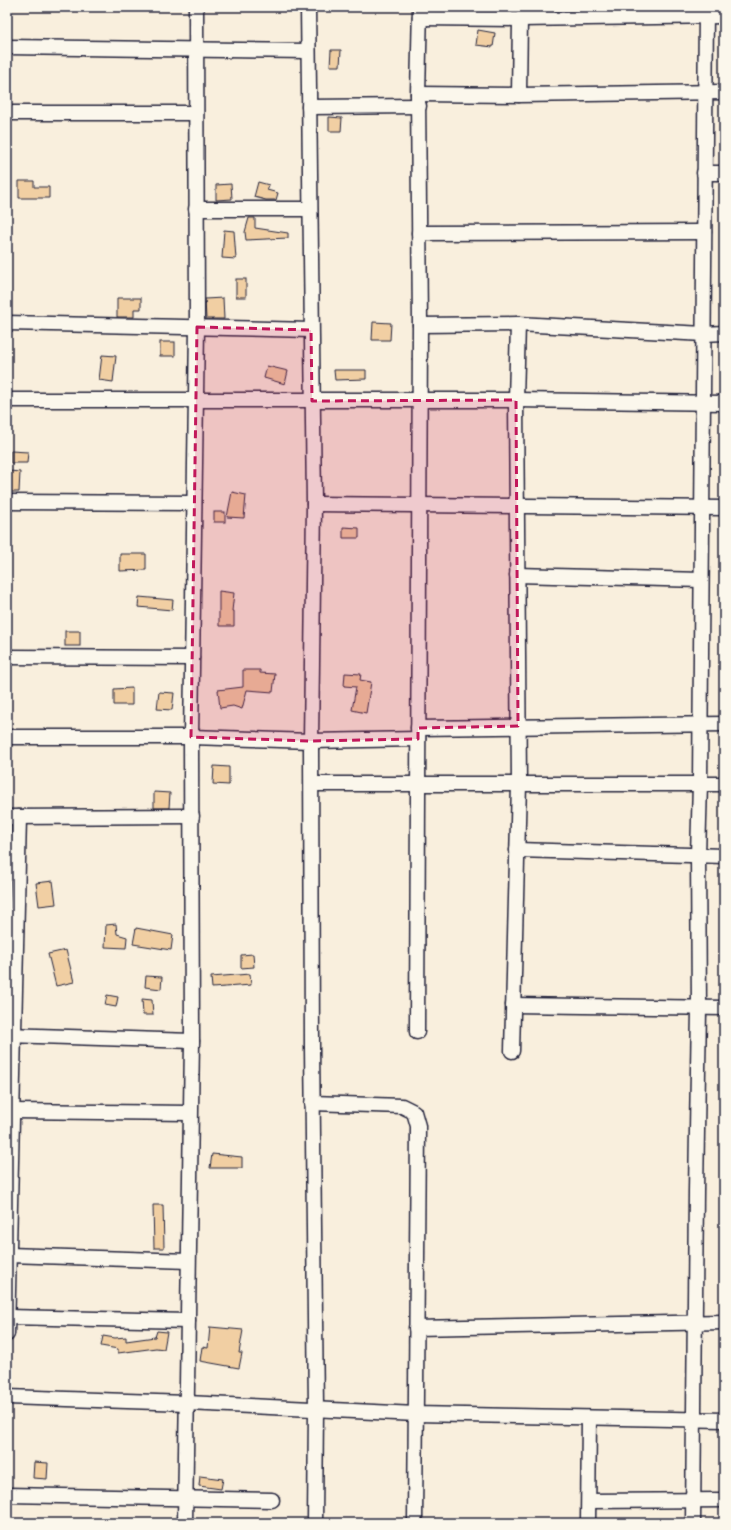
<svg xmlns="http://www.w3.org/2000/svg" width="731" height="1530" font-family="Itim,sans-serif">
	<style>
		.building { fill: #f1cfa3; stroke: #22223b }
		.lines { fill: none; stroke-linecap: round; stroke-linejoin: round }
		.minor-casing { stroke: #22223b; stroke-width: 17 }
		.minor { stroke: #fbf7ec; stroke-width: 14 }
		.marked { fill: #c2185b; fill-opacity: 0.2; stroke: #c2185b; stroke-width: 3; stroke-dasharray: 8 5; stroke-linejoin: round }
	</style>
	<rect width="100%" height="100%" fill="#f9efdd"/>
	<filter id="ink" filterUnits="userSpaceOnUse"><feTurbulence type="fractalNoise" baseFrequency=".025" numOctaves="2"/><feDisplacementMap in="SourceGraphic" scale="8" xChannelSelector="R" yChannelSelector="G"/><feConvolveMatrix kernelMatrix="1 2 1 2 8 2 1 2 1" color-interpolation-filters="sRGB"/></filter>
	<g filter="url(#ink)">
		<g class="building">
			<path d="M478,30L495,33L493,47L476,45Z"/>
			<path d="M331,50H341L340,66H330Z"/>
			<path d="M329,117L342,118L341,131H329Z"/>
			<path d="M19,181H34V187H49V198H19Z"/>
			<path d="M258,182L269,185L267,190L278,193L276,200H266L254,197Z"/>
			<path d="M231,184L232,199L216,200V185Z"/>
			<path d="M249,218H255V228L288,233V238L246,240L245,232Z"/>
			<path d="M224,230L234,231L236,259L222,258Z"/>
			<rect x="236" y="279" width="10" height="18"/>
			<path d="M117,298H141V309H134V317H117Z"/>
			<path d="M223,298L224,319H206L205,299Z"/>
			<path d="M373,322L391,323L390,340H372Z"/>
			<rect x="160" y="342" width="15" height="14"/>
			<path d="M102,355L116,356L113,382L99,380Z"/>
			<path d="M267,366L288,371L285,384L264,378Z"/>
			<path d="M334,370H366V379L335,380Z"/>
			<path d="M11,451L28,452L27,463H11Z"/>
			<path d="M9,471L20,472L19,492H8Z"/>
			<path d="M232,492L246,495L244,518L227,517Z"/>
			<rect x="214" y="512" width="11" height="10"/>
			<path d="M343,527L359,528V538H343Z"/>
			<path d="M120,554H146V570L120,571Z"/>
			<path d="M219,591L234,593L232,611H234V626H219Z"/>
			<path d="M139,597L173,600L172,610L138,607Z"/>
			<rect x="65" y="631" width="15" height="15"/>
			<path d="M243,670H260V673L275,674L273,692L247,690L242,709L233,706L220,708L218,690L243,687Z"/>
			<path d="M345,673L361,674L360,680L371,682L366,713L352,710L356,687L344,686Z"/>
			<path d="M132,688V705H114V689Z"/>
			<path d="M159,692L174,693L172,710L157,709Z"/>
			<path d="M214,766L229,767V785L213,784Z"/>
			<path d="M154,792L170,793L169,808H154Z"/>
			<path d="M53,881L56,904L39,906L36,883Z"/>
			<path d="M116,924L117,934L127,937L126,948L105,947L106,925Z"/>
			<path d="M136,928L173,935L171,950L133,944Z"/>
			<path d="M66,950L74,982L56,986L48,954Z"/>
			<path d="M253,954L254,967L241,968V955Z"/>
			<path d="M250,974L251,985L212,988L211,977Z"/>
			<path d="M146,976L162,977L161,989L145,987Z"/>
			<path d="M107,995L118,997L116,1007L105,1005Z"/>
			<path d="M142,999L152,1000L153,1015H143Z"/>
			<path d="M212,1154L242,1157V1168H210Z"/>
			<path d="M153,1205H163L164,1248H154Z"/>
			<path d="M210,1327L243,1330L239,1353H242L239,1368L200,1361L202,1347L208,1348Z"/>
			<path d="M157,1331L167,1332L164,1349L156,1348L118,1353V1349L101,1346L103,1336L115,1338L126,1337V1341L155,1337Z"/>
			<path d="M34,1462L48,1463L47,1479L33,1478Z"/>
			<path d="M200,1476L223,1479L221,1489L199,1486Z"/>
		</g>
		<g class="lines">
			<g class="minor-casing">
				<g id="minor">
					<path d="M308,7L314,504L311,741L312,1047L316,1408L315,1523"/>
					<path d="M420,18L520,19L724,16"/>
					<path d="M7,47L308,51"/>
					<path d="M418,94L519,95L724,92"/>
					<path d="M519,95L520,19"/>
					<path d="M309,107L419,106"/>
					<path d="M7,113H196"/>
					<path d="M704,173H724"/>
					<path d="M196,209H310"/>
					<path d="M419,233L704,232"/>
					<path d="M7,323L311,330"/>
					<path d="M420,325L518,324L704,334L724,333"/>
					<path d="M7,400H516L724,403"/>
					<path d="M7,502L194,503"/>
					<path d="M314,504L724,508"/>
					<path d="M517,575L701,580"/>
					<path d="M7,657L192,658"/>
					<path d="M418,728L724,724"/>
					<path d="M7,737H191L311,741L418,739"/>
					<path d="M312,784H724"/>
					<path d="M7,817L192,816"/>
					<path d="M517,850L724,856"/>
					<path d="M513,1005L724,1008"/>
					<path d="M417,1032L420,325L418,94L420,7"/>
					<path d="M7,1035L192,1041"/>
					<path d="M512,1051L519,784L516,400L518,324"/>
					<path d="M312,1103L402,1106L414,1112L418,1126L415,1523"/>
					<path d="M12,1111L190,1113"/>
					<path d="M9,1255L188,1261"/>
					<path d="M7,1317L188,1321"/>
					<path d="M416,1328L724,1322"/>
					<path d="M7,1334L19,817"/>
					<path d="M7,1397L187,1403L416,1414L724,1420"/>
					<path d="M7,1495L272,1500"/>
					<path d="M589,1501L724,1500"/>
					<path d="M185,1523L192,1041L191,737L197,327L196,7"/>
					<path d="M588,1523L589,1418"/>
					<path d="M693,1523L696,1191L699,1009L698,855L700,784L706,7"/>
				</g>
			</g>
			<use href="#minor" class="minor"/>
		</g>
	</g>
	<path class="marked" d="M197,327L311,330L312,401L516,400L518,726L418,728V739L311,741L191,737Z"/>
	<rect width="731" height="1530" fill="none" stroke="#fbf7ec" stroke-width="24"/>
	<rect x="12" y="12" width="707" height="1506" fill="none" stroke="#22223b" stroke-width="1.5" filter="url(#ink)"/>
</svg>
